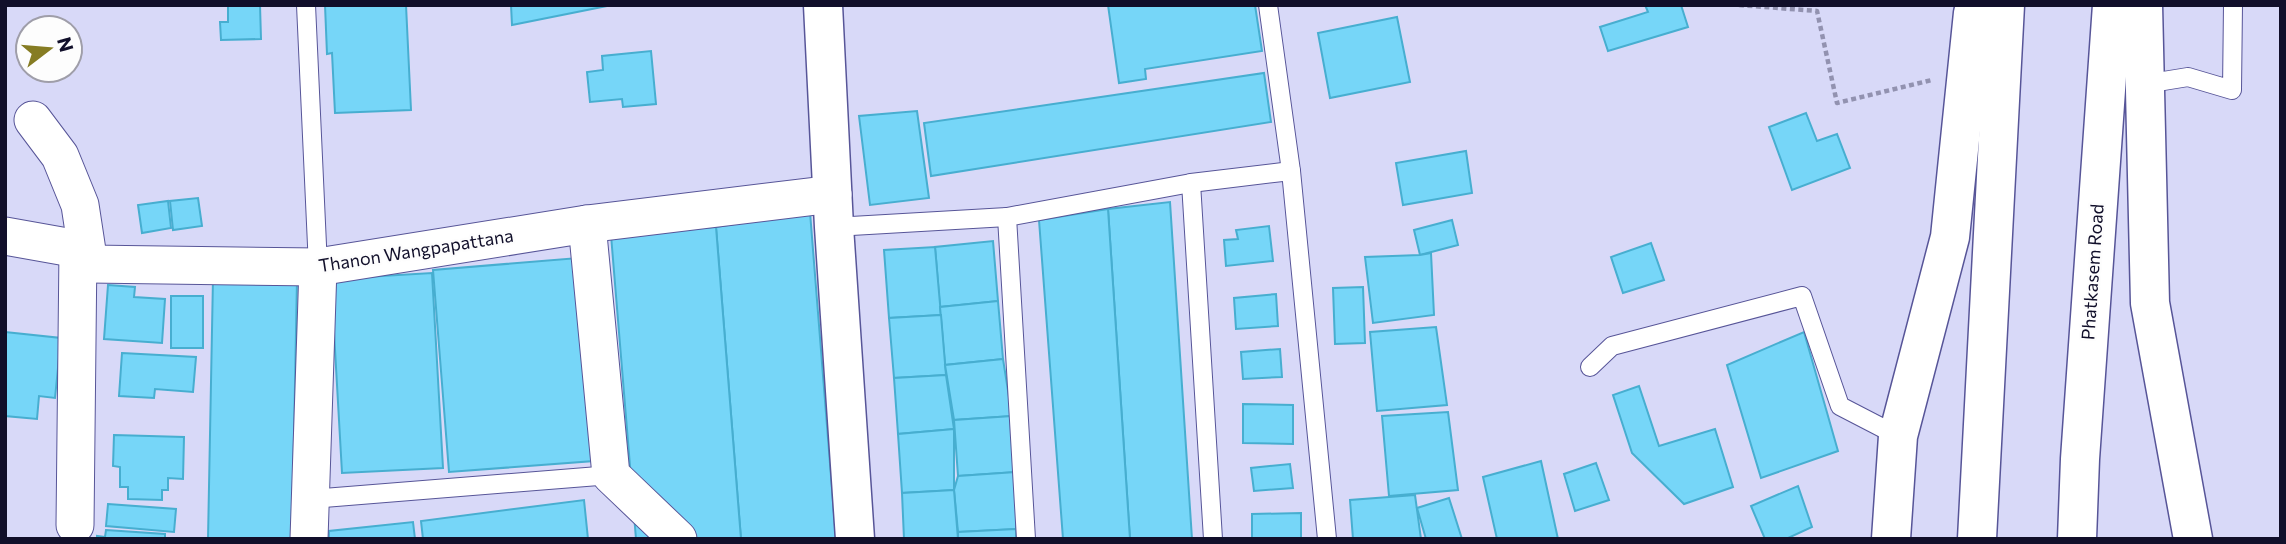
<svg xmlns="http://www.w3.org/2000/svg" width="2286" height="544" font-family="Commissioner,sans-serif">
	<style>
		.building { fill: #76d6f8; stroke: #47aed0; stroke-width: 2 }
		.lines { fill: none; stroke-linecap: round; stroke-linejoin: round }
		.lane-casing { stroke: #575598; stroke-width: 20 }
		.street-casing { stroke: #575598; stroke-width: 39 }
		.secondary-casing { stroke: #575598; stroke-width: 41 }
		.highway-casing { stroke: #575598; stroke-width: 41 }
		.path { stroke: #9292b0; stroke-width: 4.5; stroke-dasharray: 5 3.5; stroke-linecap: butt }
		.lane { stroke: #fff; stroke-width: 18 }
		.street { stroke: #fff; stroke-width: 37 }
		.secondary { stroke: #fff; stroke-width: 38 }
		.highway { stroke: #fff; stroke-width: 38 }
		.labels { text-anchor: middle; stroke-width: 5; stroke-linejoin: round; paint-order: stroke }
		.street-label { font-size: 18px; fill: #110f2a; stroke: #fdfdfd }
	</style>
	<rect width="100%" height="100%" fill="#d8d9f8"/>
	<g class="building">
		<path d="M228,5H260L261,39L221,40L220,22H228Z"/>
		<path d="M325,5H406L411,110L335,113L332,53L327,54Z"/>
		<path d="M511,5H612L512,25Z"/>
		<path d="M1108,5H1255L1262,51L1145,69L1146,79L1119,83Z"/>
		<path d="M1645,5H1681L1688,27L1608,51L1600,27L1648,12Z"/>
		<path d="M1397,17L1410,82L1330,98L1318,33Z"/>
		<path d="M651,51L656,104L623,107L622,99L590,102L587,72L603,70L602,56Z"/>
		<path d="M1264,73L1271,122L931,176L924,123Z"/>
		<path d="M917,111L929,198L870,205L859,116Z"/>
		<path d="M1806,113L1817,141L1837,134L1850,168L1792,190L1769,127Z"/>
		<path d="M1466,151L1472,193L1403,205L1396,163Z"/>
		<path d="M198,198L202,226L173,230L170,201Z"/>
		<path d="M168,201L171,228L142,233L138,205Z"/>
		<path d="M1170,202L1192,539H1130L1108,209Z"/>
		<path d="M1108,209L1130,539H1063L1039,220Z"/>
		<path d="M810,212L836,539H741L716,227Z"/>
		<path d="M1452,220L1458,245L1420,255L1414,230Z"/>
		<path d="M1269,226L1273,261L1226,266L1224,240L1238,239L1236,230Z"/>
		<path d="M716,227L741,539H636L611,235Z"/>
		<path d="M993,241L998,301L940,307L935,247Z"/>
		<path d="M1651,243L1664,280L1623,293L1611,257Z"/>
		<path d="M935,247L941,315L889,318L884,250Z"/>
		<path d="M1431,253L1434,315L1373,323L1365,257L1420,255Z"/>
		<path d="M578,258L594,461L449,472L433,270Z"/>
		<path d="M432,273L443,468L342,473L331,279Z"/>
		<path d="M213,278L297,280L292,539H208Z"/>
		<path d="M108,285L135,287L134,297L165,299L162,343L104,339Z"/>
		<path d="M1363,287L1365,343L1335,344L1333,288Z"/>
		<path d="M1276,294L1278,326L1236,329L1234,298Z"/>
		<rect x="171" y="296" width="32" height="52"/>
		<path d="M998,301L1003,359L945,365L940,307Z"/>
		<path d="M941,315L946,375L894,378L889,318Z"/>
		<path d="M1436,327L1447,405L1377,411L1370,332Z"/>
		<path d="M5,332L61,338L55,398L39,396L37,419L5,416Z"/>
		<path d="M1804,332L1838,451L1761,478L1727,365Z"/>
		<path d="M1280,349L1282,377L1243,379L1241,352Z"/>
		<path d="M122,353L196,357L193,392L155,389L154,398L119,396Z"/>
		<path d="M1003,359L1012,416L954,420L945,365Z"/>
		<path d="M946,375L954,429L898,434L894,378Z"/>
		<path d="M1639,386L1659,446L1715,429L1733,487L1684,504L1632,453L1613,395Z"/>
		<path d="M1243,404L1293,405V444L1243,443Z"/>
		<path d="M1448,412L1458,490L1389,496L1382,416Z"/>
		<path d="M1012,416L1016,472L958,476L954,420Z"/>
		<path d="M954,429V490L902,493L898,434Z"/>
		<path d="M114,435L184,437L183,479L168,478V490H162V500L128,499V487H120V467L113,466Z"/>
		<path d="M1541,461L1558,539H1497L1483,477Z"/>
		<path d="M1596,463L1609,500L1575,511L1564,474Z"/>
		<path d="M1290,464L1293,488L1254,491L1251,468Z"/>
		<path d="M1016,472V529L958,532L954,490L958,476Z"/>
		<path d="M1798,486L1812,527L1786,539H1765L1751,506Z"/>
		<path d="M954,490L958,539H904L902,493Z"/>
		<path d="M1415,495L1421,539H1353L1350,500Z"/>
		<path d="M1449,498L1462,539H1426L1417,508Z"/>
		<path d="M584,500L588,539H423L421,521Z"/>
		<path d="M108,504L176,509L174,532L106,526Z"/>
		<path d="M1301,513V539H1252V514Z"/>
		<path d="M413,522L415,539H329V531Z"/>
		<path d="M1016,529V539H958V532Z"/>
		<path d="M106,530L165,534V538L171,539H97V536L105,537Z"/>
	</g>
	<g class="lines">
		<g class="lane-casing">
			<g id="lane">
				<path d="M306,5L318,267"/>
				<path d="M1268,5L1291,171L1327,539"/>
				<path d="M2145,84L2188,77L2232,90L2233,5"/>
				<path d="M1191,183L1213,539"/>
				<path d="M1007,217L1026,539"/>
				<path d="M834,227L1007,217L1191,183L1291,171"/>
				<path d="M1590,367L1612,346L1802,296L1840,406L1898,436"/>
				<path d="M311,499L611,475"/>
			</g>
		</g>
		<g class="street-casing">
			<g id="street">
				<path d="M33,120L60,156L80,205L89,264"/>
				<path d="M587,224L611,475L678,539"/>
				<path d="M5,236L78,249L89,264L318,267L587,224L833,194"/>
				<path d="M75,525L78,249"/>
				<path d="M309,539L318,267"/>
			</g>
		</g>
		<g class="secondary-casing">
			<path id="secondary" d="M823,5L834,227L855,539"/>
		</g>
		<g class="highway-casing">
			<g id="highway">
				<path d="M2143,5L2150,303L2193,539"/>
				<path d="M1891,539L1898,436L1950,237L1973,13L1979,5"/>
				<path d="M1977,539L2005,5"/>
				<path d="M2077,539L2080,459L2112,5"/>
			</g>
		</g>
		<path class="path" d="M1739,5L1817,11L1837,103L1932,80"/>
		<use href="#lane" class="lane"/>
		<use href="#street" class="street"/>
		<use href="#secondary" class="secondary"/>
		<use href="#highway" class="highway"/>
	</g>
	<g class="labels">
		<g class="street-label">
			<text transform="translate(416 251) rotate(-9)" y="6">Thanon Wangpapattana</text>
			<text transform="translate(2093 272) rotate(-86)" y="6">Phatkasem Road</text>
		</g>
	</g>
	<rect width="2286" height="544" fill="none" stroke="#110f2a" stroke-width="14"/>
	<g transform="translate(49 49) rotate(74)"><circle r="33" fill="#fdfdfd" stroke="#9f9ea9" stroke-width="2"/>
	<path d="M0-5L12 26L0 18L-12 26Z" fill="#867c23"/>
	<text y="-10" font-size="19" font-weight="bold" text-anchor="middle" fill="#110f2a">N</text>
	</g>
</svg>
